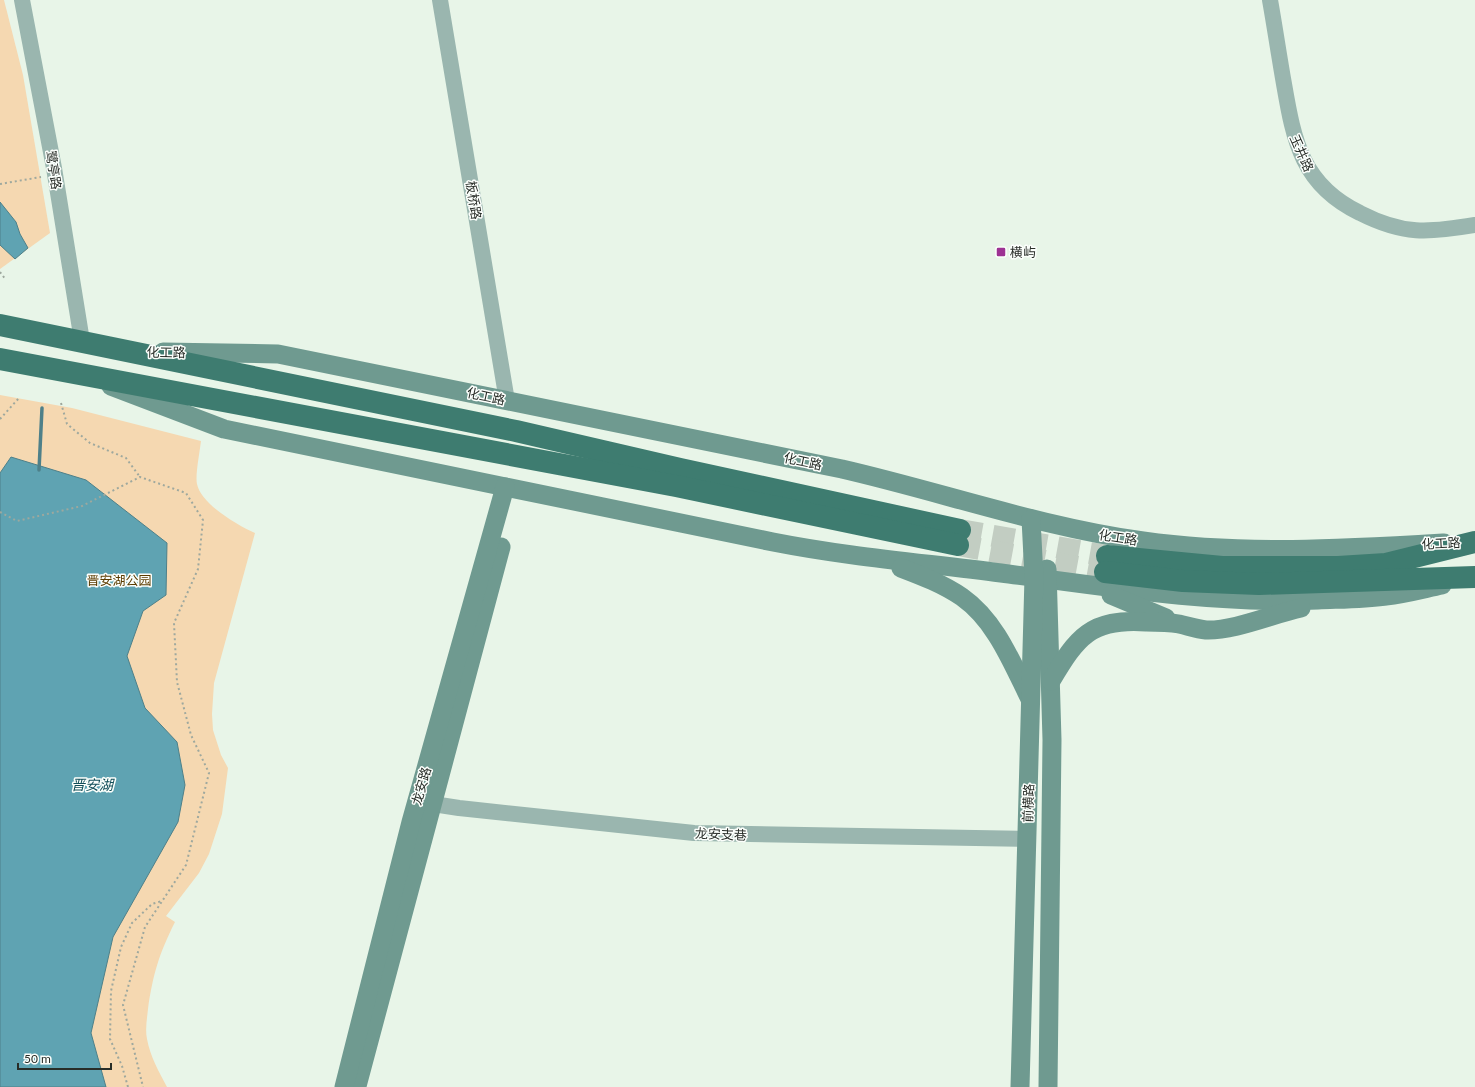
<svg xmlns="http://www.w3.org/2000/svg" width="1475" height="1087" font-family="Lato,'Noto Sans SC',sans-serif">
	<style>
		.green { fill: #f5d8b1 }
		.water { fill: #5fa3b2; stroke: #4e8089 }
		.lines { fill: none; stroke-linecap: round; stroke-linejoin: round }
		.stream { stroke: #4e8089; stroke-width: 3.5 }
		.trunk-tunnel { stroke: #c2cdc2; stroke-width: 22; stroke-dasharray: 22 11; stroke-linecap: butt }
		.path { stroke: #9ea89e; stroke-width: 2; stroke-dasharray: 2 3; stroke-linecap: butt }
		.tertiary { stroke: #9ab6af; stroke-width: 16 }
		.secondary { stroke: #6f9a90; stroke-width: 19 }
		.trunk { stroke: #3e7c70; stroke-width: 22 }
		.poi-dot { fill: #9d3293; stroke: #fcfffc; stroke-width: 1.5 }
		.labels { text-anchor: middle; stroke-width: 3; stroke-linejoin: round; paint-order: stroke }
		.street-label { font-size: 13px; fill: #282d28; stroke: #fcfffc }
		.poi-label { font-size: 13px; fill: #282d28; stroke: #fcfffc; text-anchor: start }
		.park-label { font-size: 13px; fill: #5c3c00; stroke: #fcfffc }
		.water-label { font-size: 14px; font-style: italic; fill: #104d58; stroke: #fcfffc }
	</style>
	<rect width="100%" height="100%" fill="#e8f5e8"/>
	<g class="green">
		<path d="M0,0H4L23,75L50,233L0,269Z"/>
		<path d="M0,395L72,408L201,441C200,450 195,476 197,484C201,504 237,525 255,533L214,683L212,714L213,730L221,755L228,768L222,814L209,854L199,873L166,916L175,922C159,954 153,974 148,1009C147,1019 145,1029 147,1039C150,1056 159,1072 167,1087H0Z"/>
	</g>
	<g class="water">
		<path d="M0,202L16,222L20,234L28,248L15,259L0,245Z"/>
		<path d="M11,457L86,480L167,543L166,595L143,611L127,656L145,708L177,742L185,785L178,822L113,937L91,1033L106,1087H0V473Z"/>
	</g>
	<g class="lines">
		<path class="stream" d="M39,470L42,408"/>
		<g class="trunk-tunnel">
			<path d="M960,530L1107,556"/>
			<path d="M958,545L1105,572"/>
		</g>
		<g class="path">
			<path d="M0,184L41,177"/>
			<path d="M0,272L6,280"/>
			<path d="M61,403L67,424L90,443L126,458L140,477"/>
			<path d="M0,419L19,398"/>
			<path d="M0,512L17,521L82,506L140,477L186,493L203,520L198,569L174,623L177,682L191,735L209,773L186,865L145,927L123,1005L143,1087"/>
			<path d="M128,1087L122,1066L110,1039L111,991L121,947L132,923L152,904L162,901"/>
		</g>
		<g class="tertiary">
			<path d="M22,0L54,168L82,341"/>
			<path d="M440,0L507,401"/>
			<path d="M1270,0C1275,28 1279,56 1284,84C1294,142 1302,185 1360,213C1403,235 1428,233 1475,225"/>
			<path d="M420,802L459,808L694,833L1027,839"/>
		</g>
		<g class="secondary">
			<path d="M163,352L278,354L842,469C942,492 1041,527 1143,541C1243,555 1343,549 1444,543"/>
			<path d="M111,386L224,429L773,542C849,557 925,563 1001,573C1107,587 1211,604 1318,600C1340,599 1364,599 1386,596C1405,594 1423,589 1442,585"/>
			<path d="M901,568C922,576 943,584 962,597C996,621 1012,663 1030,699"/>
			<path d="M1047,569L1052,740L1048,1087"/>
			<path d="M1111,595L1166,618"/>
			<path d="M1051,681C1077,637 1091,618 1146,622C1157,622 1168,622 1179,624C1188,626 1197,629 1206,630C1234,631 1273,614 1301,608"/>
			<path d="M357,1086L501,547"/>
			<path d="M344,1087L411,822L505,487"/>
			<path d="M1020,1087L1034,577L1031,519"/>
		</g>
		<g class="trunk">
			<path d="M0,325L516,431L680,469L960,530"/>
			<path d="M0,359L676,486L958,545"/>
			<path d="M1107,556L1222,567H1338L1386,564L1475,542"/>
			<path d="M1105,572L1183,581L1259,584L1475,577"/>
		</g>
	</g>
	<rect class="poi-dot" x="996" y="247" width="10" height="10" rx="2"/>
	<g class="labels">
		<g class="street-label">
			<text transform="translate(1302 153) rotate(66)" y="5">玉井路</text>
			<text transform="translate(54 170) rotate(81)" y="5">鹭亭路</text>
			<text transform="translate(474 200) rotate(81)" y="5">板桥路</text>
			<text transform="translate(166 352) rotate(1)" y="5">化工路</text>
			<text transform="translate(486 396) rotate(12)" y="5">化工路</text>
			<text transform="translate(803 461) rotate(12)" y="5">化工路</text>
			<text transform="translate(1118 537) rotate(9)" y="5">化工路</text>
			<text transform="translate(1441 543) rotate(-3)" y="5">化工路</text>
			<text transform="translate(421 786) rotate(-74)" y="5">龙安路</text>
			<text transform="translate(1028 803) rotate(-88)" y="5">前横路</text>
			<text transform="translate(721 834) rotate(2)" y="5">龙安支巷</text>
		</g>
		<g class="poi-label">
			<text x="1010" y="257">横屿</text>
		</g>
		<g class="park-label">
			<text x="119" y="585">晋安湖公园</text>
		</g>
		<g class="water-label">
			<text x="92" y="790">晋安湖</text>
		</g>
	</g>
	<path d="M18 1063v6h93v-6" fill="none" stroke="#282d28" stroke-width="2"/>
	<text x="24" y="1063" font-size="12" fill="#282d28" stroke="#fcfffc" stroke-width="3" paint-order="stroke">50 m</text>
</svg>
